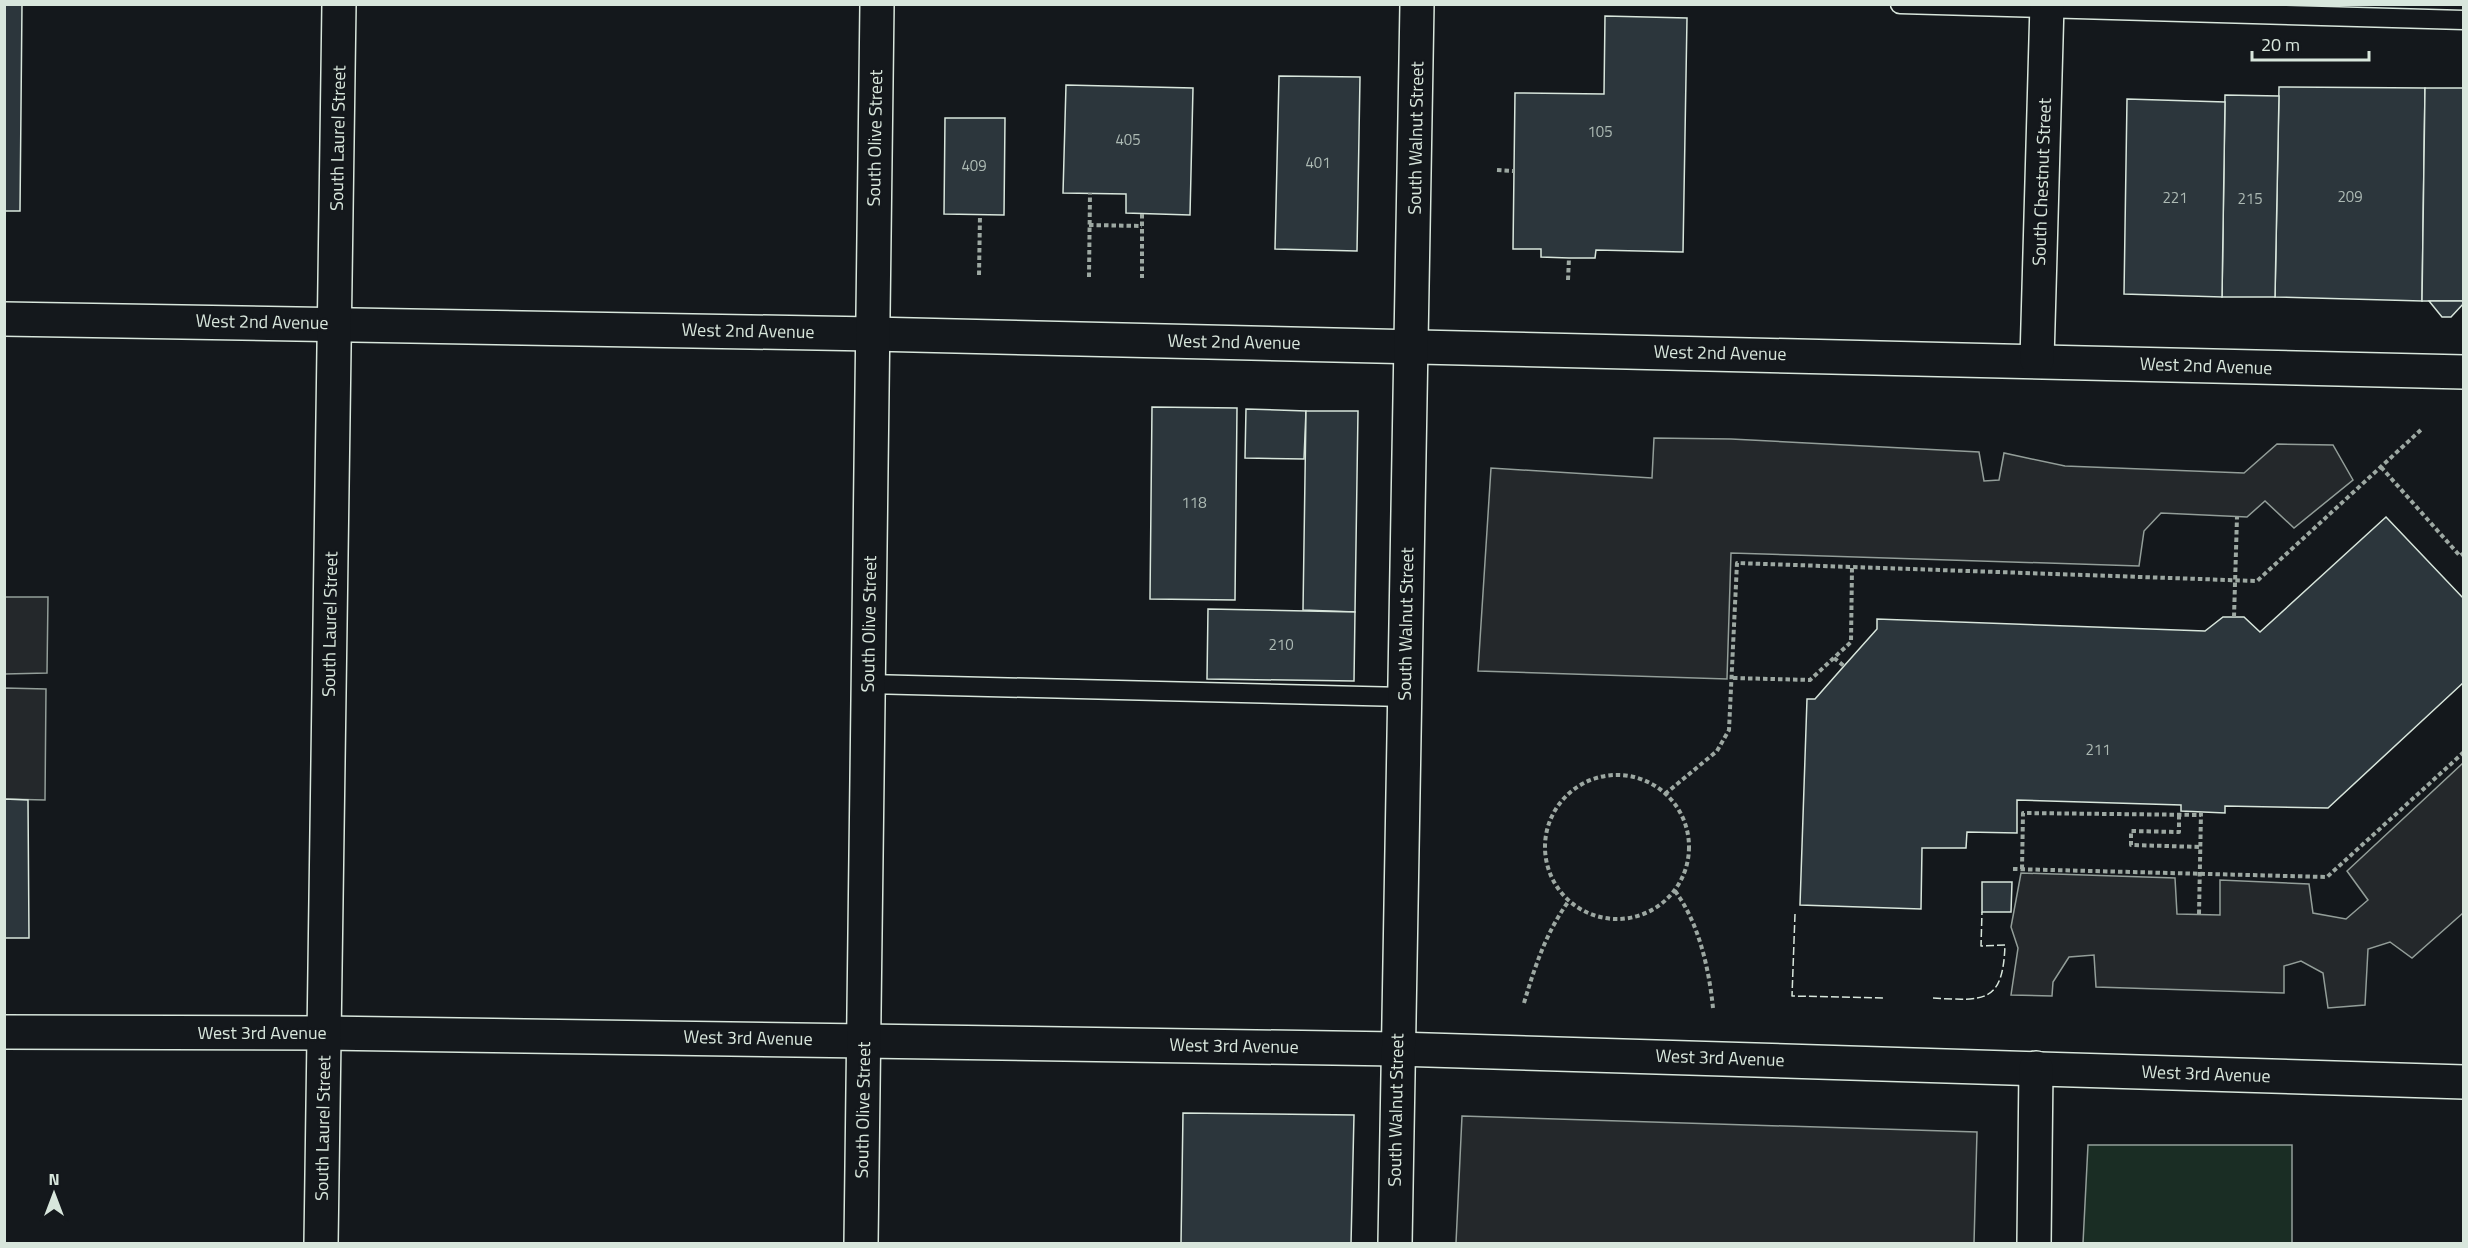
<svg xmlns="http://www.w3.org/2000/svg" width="2468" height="1248" font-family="'Titillium Web',sans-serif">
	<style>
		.green { fill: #1a2d24; stroke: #939e99; stroke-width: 1.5 }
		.parking { fill: #24282b; stroke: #939e99; stroke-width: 1.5 }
		.building { fill: #2c363c; stroke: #d8e6dc; stroke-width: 1.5 }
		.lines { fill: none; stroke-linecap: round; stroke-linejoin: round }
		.service-casing { stroke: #d8e6dc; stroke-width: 21 }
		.minor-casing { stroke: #d8e6dc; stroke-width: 36 }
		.tertiary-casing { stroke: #d8e6dc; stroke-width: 36 }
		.path { stroke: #9da8a2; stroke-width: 4; stroke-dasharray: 4.5 3; stroke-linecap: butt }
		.service { stroke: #14181c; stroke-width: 18 }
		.minor { stroke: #14181c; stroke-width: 33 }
		.tertiary { stroke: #14181c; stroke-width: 33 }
		.fence { stroke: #d8e6dc; stroke-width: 1.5; stroke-dasharray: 8 3; stroke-linecap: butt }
		.labels { text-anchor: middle; stroke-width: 4.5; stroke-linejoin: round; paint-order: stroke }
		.number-label { font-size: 15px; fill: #adbab4 }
		.street-label { font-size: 18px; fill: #d8e6dc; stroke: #14181c }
	</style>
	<rect width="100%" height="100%" fill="#14181c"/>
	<path class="green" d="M2088,1145H2292V1243H2083Z"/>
	<g class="parking">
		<path d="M1654,438L1731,439L1979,452L1984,481L1999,480L2004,453L2065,466L2244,473L2277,444L2333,445L2353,480L2294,528L2265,501L2247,517L2161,513L2144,531L2139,566L1731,553L1727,679L1478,671L1491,468L1652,478Z"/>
		<path d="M5,597H48L47,673L5,674Z"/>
		<path d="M5,688L46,689L45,800L5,799Z"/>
		<path d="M2463,763V913L2412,958L2390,942L2368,949L2365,1005L2328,1008L2323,973L2301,961L2284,966V993L2096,987L2094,955L2069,957L2053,982L2052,996L2011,995L2018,948L2011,927L2021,873L2175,878L2177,914L2220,915V880L2309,884L2313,913L2346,919L2368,900L2347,871Z"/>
		<path d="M1462,1116L1977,1132L1974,1243H1456Z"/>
	</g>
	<g class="building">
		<path d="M4,4H22L20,211H4Z"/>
		<path d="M1605,16L1687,18L1683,252L1596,250L1595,258H1569L1541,257V249H1513L1515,93L1604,94Z"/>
		<path d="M1279,76L1360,77L1357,251L1275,249Z"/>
		<path d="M1066,85L1193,88L1190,215L1126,213V194L1063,193Z"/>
		<path d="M2279,87L2425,88L2422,301L2275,297Z"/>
		<path d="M2425,88H2464V301H2422Z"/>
		<path d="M2225,95L2279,96L2275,297H2222Z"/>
		<path d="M2127,99L2225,102L2222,297L2124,294Z"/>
		<path d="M945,118H1005L1004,215L944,214Z"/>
		<path d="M2429,301H2464V303L2451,317H2442Z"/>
		<path d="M1152,407L1237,408L1235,600L1150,599Z"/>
		<path d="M1246,409L1306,411L1304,459L1245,458Z"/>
		<path d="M1306,411H1358L1355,612L1303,610Z"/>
		<path d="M2386,517L2464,599V682L2328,808L2225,806V813L2181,811V805L2017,800V833L1967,832L1966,848H1922L1921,909L1800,905L1807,699H1815L1844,666L1877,629V619L2205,631L2223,617H2244L2260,632Z"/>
		<path d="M1208,609L1355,612L1354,681L1207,679Z"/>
		<path d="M4,799L28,800L29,938H4Z"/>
		<path d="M1982,882H2012L2011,912H1982Z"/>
		<path d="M1183,1113L1354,1115L1351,1244H1181Z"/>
	</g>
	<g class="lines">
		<g class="service-casing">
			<g id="service">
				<path d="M1900,4L2464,20"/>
				<path d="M868,684L1404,697"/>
			</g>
		</g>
		<g class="minor-casing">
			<g id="minor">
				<path d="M4,319L872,334L2464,372"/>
				<path d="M2037,360L2047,4"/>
				<path d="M4,1032L324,1033L1396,1049L2464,1082"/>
				<path d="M321,1244L339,4"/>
				<path d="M861,1244L877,4"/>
				<path d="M2034,1244L2036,1068"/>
			</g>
		</g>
		<g class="tertiary-casing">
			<path id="tertiary" d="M1395,1244L1417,4"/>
		</g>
		<g class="path">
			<path d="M1497,170L1514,171"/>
			<path d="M1142,214V278"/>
			<path d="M1089,225L1142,226"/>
			<path d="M979,275L980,215"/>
			<path d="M1089,277L1090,193"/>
			<path d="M1568,280L1569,258"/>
			<path d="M2381,467L2460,556L2464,553"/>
			<path d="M2234,617L2237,517"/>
			<path d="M1834,658L1844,666"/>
			<path d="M1733,678L1810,680L1851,642L1852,567"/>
			<circle cx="1617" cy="847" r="72"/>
			<path d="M1665,794L1717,751L1729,730L1737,563L2257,581L2423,428"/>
			<path d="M2179,815V832L2131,831V845L2201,847"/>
			<path d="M2013,869L2327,877L2464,752"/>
			<path d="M2022,869L2023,813L2201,815"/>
			<path d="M1675,891C1699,923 1709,969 1713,1008"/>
			<path d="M2199,914L2201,812"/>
			<path d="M1524,1003C1535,966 1546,933 1568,902"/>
		</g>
		<use href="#service" class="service"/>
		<use href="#minor" class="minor"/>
		<use href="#tertiary" class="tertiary"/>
		<g class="fence">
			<path d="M1795,914L1792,996L1884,998"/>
			<path d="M1933,998C1985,1001 2003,1003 2005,945L1981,946L1982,912"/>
		</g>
	</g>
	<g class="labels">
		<g class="number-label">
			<text x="1600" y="137">105</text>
			<text x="1128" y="145">405</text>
			<text x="1318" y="168">401</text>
			<text x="974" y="171">409</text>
			<text x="2350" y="202">209</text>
			<text x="2175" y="203">221</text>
			<text x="2250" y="204">215</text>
			<text x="1194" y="508">118</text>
			<text x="1281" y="650">210</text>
			<text x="2098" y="755">211</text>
		</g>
		<g class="street-label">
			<text transform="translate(338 138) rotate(-89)" y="6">South Laurel Street</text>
			<text transform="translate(875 138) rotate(-89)" y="6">South Olive Street</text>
			<text transform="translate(1416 138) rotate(-89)" y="6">South Walnut Street</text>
			<text transform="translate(2042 182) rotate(-88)" y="6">South Chestnut Street</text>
			<text transform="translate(262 322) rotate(1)" y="6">West 2nd Avenue</text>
			<text transform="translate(748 331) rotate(1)" y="6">West 2nd Avenue</text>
			<text transform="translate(1234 342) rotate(1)" y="6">West 2nd Avenue</text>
			<text transform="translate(1720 353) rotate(1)" y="6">West 2nd Avenue</text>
			<text transform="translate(2206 366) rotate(2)" y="6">West 2nd Avenue</text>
			<text transform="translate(330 624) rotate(-89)" y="6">South Laurel Street</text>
			<text transform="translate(869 624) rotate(-89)" y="6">South Olive Street</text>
			<text transform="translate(1406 624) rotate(-89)" y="6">South Walnut Street</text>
			<text x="262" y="1039">West 3rd Avenue</text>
			<text transform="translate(748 1038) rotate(1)" y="6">West 3rd Avenue</text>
			<text transform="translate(1234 1046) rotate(1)" y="6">West 3rd Avenue</text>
			<text transform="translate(1720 1058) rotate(2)" y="6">West 3rd Avenue</text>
			<text transform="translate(2206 1074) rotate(2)" y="6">West 3rd Avenue</text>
			<text transform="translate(863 1110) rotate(-89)" y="6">South Olive Street</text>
			<text transform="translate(1396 1110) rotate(-89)" y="6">South Walnut Street</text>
			<text transform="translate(323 1128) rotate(-89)" y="6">South Laurel Street</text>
		</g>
	</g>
	<rect width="2468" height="1248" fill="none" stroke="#d8e6dc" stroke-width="12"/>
	<g transform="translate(54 1194)" stroke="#14181c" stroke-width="4.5" paint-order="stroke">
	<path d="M0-4.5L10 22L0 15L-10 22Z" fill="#d8e6dc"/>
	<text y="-9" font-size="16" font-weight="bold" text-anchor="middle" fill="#d8e6dc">N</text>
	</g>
	<path d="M2252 51v9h117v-9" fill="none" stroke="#d8e6dc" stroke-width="3"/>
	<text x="2261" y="51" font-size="18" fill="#d8e6dc" stroke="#14181c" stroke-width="4.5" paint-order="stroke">20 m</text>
</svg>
